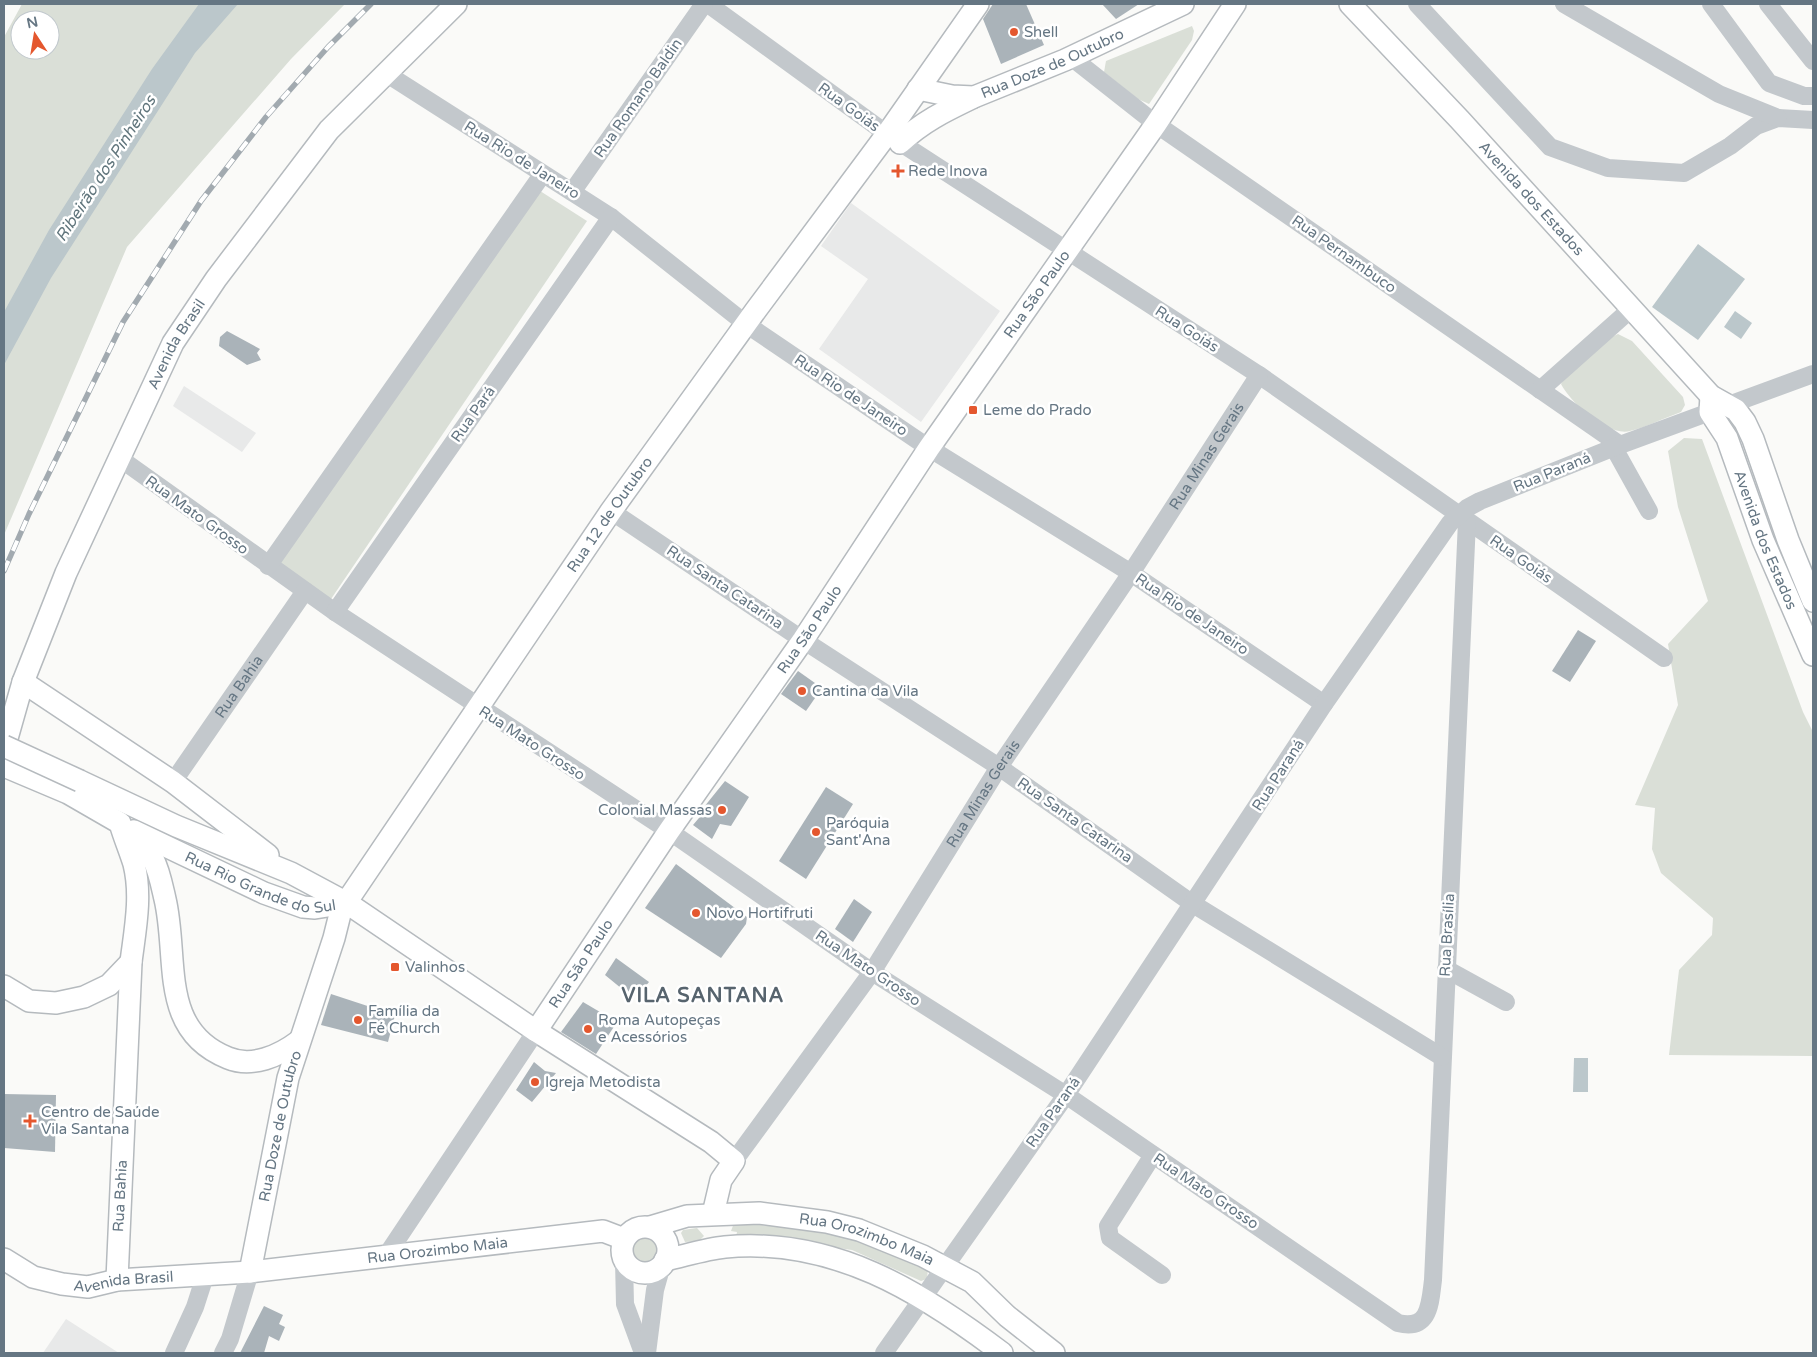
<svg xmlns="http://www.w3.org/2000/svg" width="1817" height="1357" font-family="'Varela Round',sans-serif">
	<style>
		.built { fill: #e8e9e9 }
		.green { fill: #dadfd7; fill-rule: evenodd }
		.water { fill: #bbc7cb }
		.building { fill: #aab3b9 }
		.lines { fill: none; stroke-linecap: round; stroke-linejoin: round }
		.major-casing { stroke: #b5babe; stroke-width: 24 }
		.minor { stroke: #c3c8cc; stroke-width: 18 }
		.major { stroke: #fff; stroke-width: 21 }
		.rail-casing { stroke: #a2aab0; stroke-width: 5.5 }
		.rail { stroke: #fff; stroke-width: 4; stroke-dasharray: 11; stroke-linecap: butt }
		.major-bridge-casing { stroke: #b5babe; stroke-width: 24; stroke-linecap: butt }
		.major-bridge { stroke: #fff; stroke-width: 21 }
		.poi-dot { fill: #e4572e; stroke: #fff; stroke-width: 2 }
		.labels { text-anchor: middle; stroke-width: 5; stroke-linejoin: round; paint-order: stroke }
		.poi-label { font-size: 15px; fill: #657683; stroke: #fff; text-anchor: start }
		.street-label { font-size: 15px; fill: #657683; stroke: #fff }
		.water-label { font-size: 16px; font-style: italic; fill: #60757c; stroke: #fff }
		.district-label { font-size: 20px; font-weight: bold; letter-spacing: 1px; fill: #57646e; stroke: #fff }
	</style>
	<rect width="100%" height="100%" fill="#fafaf8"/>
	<g class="built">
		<path d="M851,203L1000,311L921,422L819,349L868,279L821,246Z"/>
		<path d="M184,386L256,433L242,452L173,406Z"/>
		<path d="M66,1319L119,1353H43Z"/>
	</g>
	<g class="green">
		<path d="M22,4H345L291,59L127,247L4,535V37ZM20,20H50V50H20Z"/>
		<path d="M1192,26L1194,31L1192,40L1149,104L1138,99L1104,72L1106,61Z"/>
		<path d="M537,189L587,221L329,602L271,564Z"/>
		<path d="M1618,334L1632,341L1683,397L1685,405L1681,412C1664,418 1647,427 1630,431C1608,437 1570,402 1561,384C1575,364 1596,344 1618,334Z"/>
		<path d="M1684,438L1702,439L1803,712L1813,732V1056L1669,1055L1679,970L1712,935L1713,918L1661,873L1652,849L1655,808L1635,805L1678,705L1668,644L1708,601L1678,507L1668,451Z"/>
		<path d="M734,1223L812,1229L859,1239L928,1268L927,1279L921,1281L852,1250L776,1239L736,1237L737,1232L731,1231Z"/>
		<path d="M697,1228L704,1236L699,1241L685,1242L681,1233L683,1230Z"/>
		<circle cx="645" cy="1250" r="15"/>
	</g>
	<g class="water">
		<path d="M199,4H238L195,53L51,278L4,365V312L49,230L152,69Z"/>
		<path d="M1698,244L1745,279L1698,340L1652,307Z"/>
		<path d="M1735,311L1752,323L1741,339L1724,327Z"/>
		<path d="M1574,1058H1588V1092H1573Z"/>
	</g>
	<g class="building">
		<path d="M993,4H1026L1044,45L1001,64L983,19Z"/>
		<path d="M1102,4H1139L1116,19Z"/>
		<path d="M227,331L260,349L257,353L261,360L247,365L219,346L220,337Z"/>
		<path d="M1578,630L1596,641L1570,682L1552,671Z"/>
		<path d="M798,671L822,688L806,711L781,694Z"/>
		<path d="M725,781L749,797L731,826L720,824L712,839L693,825L704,812V807Z"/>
		<path d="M826,787L853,804L806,879L779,861Z"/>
		<path d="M676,864L747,917L746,924L721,958L645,908Z"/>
		<path d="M854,899L872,912L853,942L835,929Z"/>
		<path d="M616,958L649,982L640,993L633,987L627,993L605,975Z"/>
		<path d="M331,994L395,1015L388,1042L321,1025Z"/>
		<path d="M583,1002L617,1022L596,1054L561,1032Z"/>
		<path d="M534,1062L545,1071L556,1073L532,1102L516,1090Z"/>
		<path d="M4,1094L56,1095L55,1152L4,1148Z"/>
		<path d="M264,1306L283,1315L279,1324L285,1327L279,1341L269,1336L264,1353H240Z"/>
	</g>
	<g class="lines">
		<g class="major-casing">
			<g id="major">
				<path id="s3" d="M1350,4L1460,120L1711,396L1736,410L1745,422L1753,439L1788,540L1813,601"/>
				<path id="s4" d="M918,89L952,96L974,97L1065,60L1183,4"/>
				<path d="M900,143C922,122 945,111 972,98"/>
				<path id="s5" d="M1711,396L1710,412L1727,438L1763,540L1813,655"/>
				<path d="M23,682L173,782L268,855"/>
				<path id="s6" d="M4,749L23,682L66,573L173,343L216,279L329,130L456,4"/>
				<path d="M4,766L68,793L120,823C124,837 130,851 134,864C142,896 135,930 131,962L117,1280"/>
				<path d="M80,781L176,826L291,873L347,903L536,1031L711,1142L734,1161L721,1180L713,1214"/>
				<path d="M133,831C139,840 147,849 153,859C159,870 162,886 165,899C179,958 158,1030 228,1058C252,1068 279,1056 299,1041"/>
				<path id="s7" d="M134,831L264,893L303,907L315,908L347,903"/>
				<path d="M4,986L29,1001L56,1003L84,997L109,985L131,962"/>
				<path id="s8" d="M536,1031L669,831L803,640L929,448L1156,124L1235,4"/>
				<path id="s9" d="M650,1227L687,1216L759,1213L827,1222L859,1230L923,1256L972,1282L1007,1316L1054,1353"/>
				<circle cx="645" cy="1250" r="23"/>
				<path id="s10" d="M4,1259L33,1277L62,1284L88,1287L117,1280L250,1272L603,1231L624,1239"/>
				<path d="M665,1260C684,1256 705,1249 725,1247C833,1237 920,1291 1002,1353"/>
				<path id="s11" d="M250,1272L288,1078L334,938L341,910L611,511L756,310L887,134L978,4"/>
			</g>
		</g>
		<g class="minor">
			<path d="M708,4L887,134L1259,375L1664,658"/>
			<path d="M1417,4L1550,147L1608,168L1684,173L1730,146L1756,126L1778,118L1813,120"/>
			<path d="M1564,4L1719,94L1778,118"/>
			<path d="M1711,4L1769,83L1804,96H1813"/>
			<path d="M1768,4L1813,61"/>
			<path d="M1071,57L1156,124L1620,445"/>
			<path d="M387,74L611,217L746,324L929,448L1131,573L1324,704"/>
			<path d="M572,192L704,4"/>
			<path d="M1540,390L1631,309"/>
			<path d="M1614,448L1649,511"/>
			<path d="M118,457L335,612L669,831L872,972L1066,1095L1398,1323C1430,1331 1430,1303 1433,1280L1467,521"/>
			<path d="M611,511L803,640L999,767L1193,904L1442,1057"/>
			<path d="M268,566L542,175"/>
			<path d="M335,612L611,217"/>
			<path id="s1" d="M173,782L305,591"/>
			<path d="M1446,969L1506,1002"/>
			<path d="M1153,1155L1108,1226L1110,1238L1162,1275"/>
			<path id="s2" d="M734,1161L872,972L999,767L1131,573L1259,375"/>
			<path d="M386,1256L536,1031"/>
			<path d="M624,1261L625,1304L643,1353"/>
			<path d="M174,1353L195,1307L205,1276"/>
			<path d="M223,1353L230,1339L250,1272"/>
			<path d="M647,1353L655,1290L662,1265"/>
			<path d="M884,1353L1066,1095L1324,704L1450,523L1467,508L1480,501L1620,445L1813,374"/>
		</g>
		<use href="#major" class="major"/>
		<g class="rail-casing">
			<path id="rail" d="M4,571L29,514L123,322L201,201L266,117L328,47L371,4"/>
		</g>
		<use href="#rail" class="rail"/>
		<g class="major-bridge-casing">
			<path id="major-bridge" d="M4,746L80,781"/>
		</g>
		<use href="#major-bridge" class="major-bridge"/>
	</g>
	<g class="poi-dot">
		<circle cx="1014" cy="32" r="5"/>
		<path d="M895.5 163.5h5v5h5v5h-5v5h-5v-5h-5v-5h5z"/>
		<rect x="968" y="405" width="10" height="10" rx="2.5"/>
		<circle cx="802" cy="691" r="5"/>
		<circle cx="722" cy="810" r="5"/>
		<circle cx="816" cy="832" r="5"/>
		<circle cx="696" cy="913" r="5"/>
		<rect x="390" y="962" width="10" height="10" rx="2.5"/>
		<circle cx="358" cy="1020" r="5"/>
		<circle cx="588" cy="1029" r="5"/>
		<circle cx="535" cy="1082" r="5"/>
		<path d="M27.5 1113.5h5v5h5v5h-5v5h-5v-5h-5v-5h5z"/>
	</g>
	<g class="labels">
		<g class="poi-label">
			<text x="1024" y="37">Shell</text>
			<text x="908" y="176">Rede Inova</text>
			<text x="983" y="415">Leme do Prado</text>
			<text x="812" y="696">Cantina da Vila</text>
			<text x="712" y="815" text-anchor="end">Colonial Massas</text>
			<text x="826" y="828">Paróquia<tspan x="826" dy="17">Sant'Ana</tspan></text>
			<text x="706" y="918">Novo Hortifruti</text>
			<text x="405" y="972">Valinhos</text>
			<text x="368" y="1016">Família da<tspan x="368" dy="17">Fé Church</tspan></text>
			<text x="598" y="1025">Roma Autopeças<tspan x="598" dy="17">e Acessórios</tspan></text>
			<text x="545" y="1087">Igreja Metodista</text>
			<text x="41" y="1117">Centro de Saúde<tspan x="41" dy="17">Vila Santana</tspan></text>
		</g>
		<g class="street-label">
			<text dy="5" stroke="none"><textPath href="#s4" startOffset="142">Rua Doze de Outubro</textPath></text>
			<text transform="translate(638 98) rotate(-55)" y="5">Rua Romano Baldin</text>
			<text transform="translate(849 107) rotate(36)" y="5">Rua Goiás</text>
			<text transform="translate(522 160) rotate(32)" y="5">Rua Rio de Janeiro</text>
			<text dy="5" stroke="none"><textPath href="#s3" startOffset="266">Avenida dos Estados</textPath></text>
			<text transform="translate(1344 254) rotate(35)" y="5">Rua Pernambuco</text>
			<text dy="5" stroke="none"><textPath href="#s8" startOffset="891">Rua São Paulo</textPath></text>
			<text transform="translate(1187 329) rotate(33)" y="5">Rua Goiás</text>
			<text dy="5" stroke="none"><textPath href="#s6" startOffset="441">Avenida Brasil</textPath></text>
			<text transform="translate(851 395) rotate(34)" y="5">Rua Rio de Janeiro</text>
			<text transform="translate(473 414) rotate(-55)" y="5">Rua Pará</text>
			<text dy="5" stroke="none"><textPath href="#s2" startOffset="849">Rua Minas Gerais</textPath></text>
			<text transform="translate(1552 472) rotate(-22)" y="5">Rua Paraná</text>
			<text dy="5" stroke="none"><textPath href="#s11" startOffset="852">Rua 12 de Outubro</textPath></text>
			<text transform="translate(197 515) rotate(36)" y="5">Rua Mato Grosso</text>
			<text dy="5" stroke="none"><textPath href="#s5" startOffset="156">Avenida dos Estados</textPath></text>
			<text transform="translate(1521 559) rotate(35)" y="5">Rua Goiás</text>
			<text transform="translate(725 587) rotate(34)" y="5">Rua Santa Catarina</text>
			<text transform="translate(1192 614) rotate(34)" y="5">Rua Rio de Janeiro</text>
			<text dy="5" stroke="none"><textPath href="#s8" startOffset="486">Rua São Paulo</textPath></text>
			<text dy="5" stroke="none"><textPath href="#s1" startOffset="116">Rua Bahia</textPath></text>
			<text transform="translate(532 743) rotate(33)" y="5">Rua Mato Grosso</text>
			<text transform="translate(1278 775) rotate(-57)" y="5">Rua Paraná</text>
			<text dy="5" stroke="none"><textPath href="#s2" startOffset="444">Rua Minas Gerais</textPath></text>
			<text transform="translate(1075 820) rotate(35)" y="5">Rua Santa Catarina</text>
			<text dy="5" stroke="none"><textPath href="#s7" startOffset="138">Rua Rio Grande do Sul</textPath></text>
			<text transform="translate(1447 935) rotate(-87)" y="5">Rua Brasília</text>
			<text dy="5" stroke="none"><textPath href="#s8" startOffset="81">Rua São Paulo</textPath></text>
			<text transform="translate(868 968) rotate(34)" y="5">Rua Mato Grosso</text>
			<text transform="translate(1053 1112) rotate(-55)" y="5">Rua Paraná</text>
			<text dy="5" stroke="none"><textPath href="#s11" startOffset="149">Rua Doze de Outubro</textPath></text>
			<text transform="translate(1206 1191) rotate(34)" y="5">Rua Mato Grosso</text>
			<text transform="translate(120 1196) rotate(-87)" y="5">Rua Bahia</text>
			<text dy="5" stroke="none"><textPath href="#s9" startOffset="222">Rua Orozimbo Maia</textPath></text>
			<text dy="5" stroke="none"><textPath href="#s10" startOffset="442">Rua Orozimbo Maia</textPath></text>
			<text dy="5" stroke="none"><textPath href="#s10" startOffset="126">Avenida Brasil</textPath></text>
		</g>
		<g class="water-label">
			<text transform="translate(105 168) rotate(-57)" y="6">Ribeirão dos Pinheiros</text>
		</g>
		<g class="district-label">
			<text x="703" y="1002">VILA SANTANA</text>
		</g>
	</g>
	<rect width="1817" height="1357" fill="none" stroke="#657683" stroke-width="10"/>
	<g transform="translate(35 35) rotate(348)"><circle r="24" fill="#ffffff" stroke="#c1c8cd"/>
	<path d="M0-4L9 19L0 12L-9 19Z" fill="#e4572e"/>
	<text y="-8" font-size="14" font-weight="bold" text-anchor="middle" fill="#657683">N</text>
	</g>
</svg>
